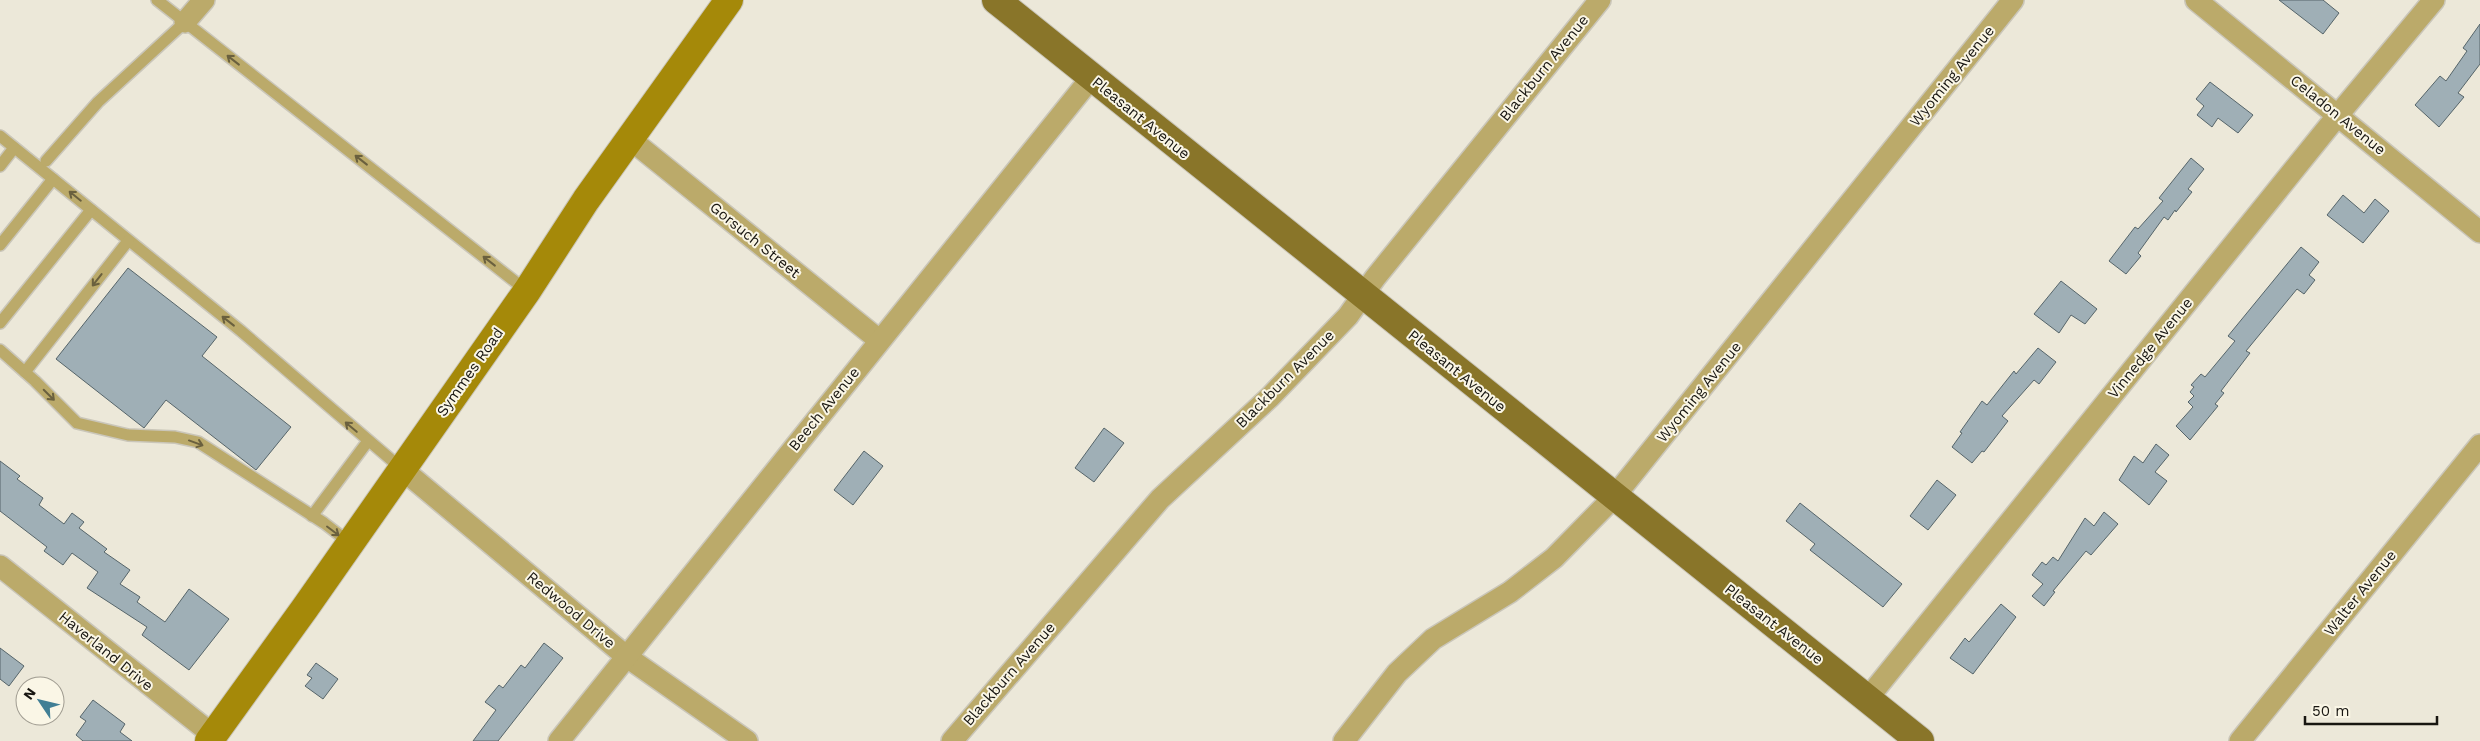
<svg xmlns="http://www.w3.org/2000/svg" width="2480" height="741" font-family="'Work Sans',sans-serif">
	<style>
		.building { fill: #9fafb6; stroke: #56656a }
		.lines { fill: none; stroke-linecap: round; stroke-linejoin: round }
		.lane-casing { stroke: #cac6b9; stroke-width: 14 }
		.street-casing { stroke: #cac6b9; stroke-width: 24 }
		.secondary-casing { stroke: #cac6b9; stroke-width: 30 }
		.primary-casing { stroke: #cac6b9; stroke-width: 30 }
		.lane { stroke: #bbaa6a; stroke-width: 11 }
		.street { stroke: #bbaa6a; stroke-width: 21 }
		.secondary { stroke: #a58909; stroke-width: 28 }
		.primary { stroke: #897529; stroke-width: 28 }
		.oneway { stroke: #6a603e }
		.labels { text-anchor: middle; stroke-width: 4; stroke-linejoin: round; paint-order: stroke }
		.street-label { font-size: 15px; fill: #181611; stroke: #faf6e6 }
	</style>
	<rect width="100%" height="100%" fill="#ece8d9"/>
	<g class="building">
		<path d="M2279,0H2323L2339,13L2323,34Z"/>
		<path d="M2480,24V64L2458,93L2464,97L2439,127L2415,105L2440,76L2446,81L2467,51L2463,48Z"/>
		<path d="M2210,82L2253,115L2238,133L2218,118L2212,127L2197,115L2204,106L2196,99Z"/>
		<path d="M2191,158L2204,169L2188,189L2192,192L2176,212L2175,210L2168,220L2164,217L2138,253L2141,256L2126,274L2109,261L2135,227L2138,229L2163,201L2159,198Z"/>
		<path d="M2343,195L2364,213L2375,199L2389,211L2363,243L2327,215Z"/>
		<path d="M2301,247L2319,262L2309,275L2315,280L2304,294L2297,289L2246,351L2250,353L2221,391L2224,393L2215,404L2218,406L2190,440L2176,426L2193,407L2188,402L2194,396L2190,392L2194,387L2191,385L2201,374L2205,377L2235,341L2228,336Z"/>
		<path d="M128,268L217,337L202,356L291,427L256,470L166,400L144,428L56,359Z"/>
		<path d="M2061,281L2097,309L2085,324L2071,315L2059,333L2034,314Z"/>
		<path d="M2038,348L2056,362L2039,384L2034,380L2002,416L2008,421L1984,452L1982,451L1972,463L1952,447L1962,433L1960,432L1982,401L1987,405L2014,371L2016,374Z"/>
		<path d="M1104,428L1124,443L1094,482L1075,468Z"/>
		<path d="M2156,444L2169,455L2155,472L2167,481L2149,505L2119,480L2134,456L2143,463Z"/>
		<path d="M864,451L883,466L853,505L834,490Z"/>
		<path d="M0,461L20,476L17,479L43,498L39,505L64,524L72,513L84,522L79,528L107,549L104,552L130,570L120,584L140,597L137,602L165,622L189,589L229,619L189,670L142,635L147,627L87,588L98,572L72,553L63,565L44,551L47,547L0,511Z"/>
		<path d="M1937,480L1956,495L1928,530L1910,516Z"/>
		<path d="M1800,503L1902,584L1883,607L1810,550L1815,544L1786,521Z"/>
		<path d="M2104,512L2118,524L2091,555L2086,551L2053,591L2055,592L2044,606L2032,596L2043,584L2032,575L2042,562L2046,565L2053,557L2058,561L2085,518L2094,526Z"/>
		<path d="M2001,604L2016,617L1973,674L1950,658L1965,638L1969,642Z"/>
		<path d="M544,643L563,658L498,741H473L496,710L485,702L499,685L503,688L521,665L525,668Z"/>
		<path d="M0,648L24,666L9,686L0,679Z"/>
		<path d="M316,663L338,679L323,699L305,686L312,678L307,675Z"/>
		<path d="M93,700L125,724L120,732L132,741H83L76,735L86,721L80,717Z"/>
	</g>
	<g class="lines">
		<g class="lane-casing">
			<g id="lane">
				<path d="M157,0L527,291"/>
				<path d="M0,136L241,331L402,469"/>
				<path d="M46,161L98,102L185,22"/>
				<path d="M0,166L14,148"/>
				<path d="M0,245L53,179"/>
				<path d="M0,323L91,210"/>
				<path d="M0,350L35,381L77,423L128,435L175,437L198,442L324,523L350,543"/>
				<path d="M25,372L128,241"/>
				<path d="M312,516L368,441"/>
			</g>
		</g>
		<g class="street-casing">
			<g id="street">
				<path d="M2196,0L2480,232"/>
				<path d="M185,22L204,0"/>
				<path d="M630,139L879,340"/>
				<path d="M402,469L627,657L747,741"/>
				<path d="M0,566L213,735"/>
				<path d="M1868,698L2338,115L2434,0"/>
				<path d="M559,741L1091,78"/>
				<path d="M952,741L1160,499L1270,397L1348,316L1375,278L1600,0"/>
				<path d="M1344,741L1397,673L1433,639L1510,592L1554,558L1614,497L2013,0"/>
				<path d="M2240,741L2480,445"/>
			</g>
		</g>
		<g class="secondary-casing">
			<path id="secondary" d="M209,741L305,608L527,291L586,200L729,0"/>
		</g>
		<g class="primary-casing">
			<path id="primary" d="M996,0L1920,741"/>
		</g>
		<use href="#lane" class="lane"/>
		<use href="#street" class="street"/>
		<use href="#secondary" class="secondary"/>
		<use href="#primary" class="primary"/>
	</g>
	<defs><path id="oneway-shaft" d="M-6 0H5M1.5-3L5.5 0L1.5 3" fill="none" stroke-width="1.6" stroke-linecap="round" stroke-linejoin="round" transform="scale(1.25)"/></defs>
	<g class="oneway">
		<use href="#oneway-shaft" transform="translate(233 60) rotate(-142)"/>
		<use href="#oneway-shaft" transform="translate(361 160) rotate(-142)"/>
		<use href="#oneway-shaft" transform="translate(75 196) rotate(-141)"/>
		<use href="#oneway-shaft" transform="translate(489 261) rotate(-142)"/>
		<use href="#oneway-shaft" transform="translate(97 280) rotate(128)"/>
		<use href="#oneway-shaft" transform="translate(228 321) rotate(-142)"/>
		<use href="#oneway-shaft" transform="translate(49 395) rotate(45)"/>
		<use href="#oneway-shaft" transform="translate(351 427) rotate(-140)"/>
		<use href="#oneway-shaft" transform="translate(196 443) rotate(20)"/>
		<use href="#oneway-shaft" transform="translate(333 531) rotate(37)"/>
	</g>
	<g class="labels">
		<g class="street-label">
			<text transform="translate(1544 68) rotate(-51)" y="5">Blackburn Avenue</text>
			<text transform="translate(1952 76) rotate(-51)" y="5">Wyoming Avenue</text>
			<text transform="translate(2338 115) rotate(39)" y="5">Celadon Avenue</text>
			<text transform="translate(1141 118) rotate(39)" y="5">Pleasant Avenue</text>
			<text transform="translate(755 240) rotate(39)" y="5">Gorsuch Street</text>
			<text transform="translate(2150 348) rotate(-51)" y="5">Vinnedge Avenue</text>
			<text transform="translate(1457 371) rotate(39)" y="5">Pleasant Avenue</text>
			<text transform="translate(470 372) rotate(-55)" y="5">Symmes Road</text>
			<text transform="translate(1285 379) rotate(-45)" y="5">Blackburn Avenue</text>
			<text transform="translate(1699 392) rotate(-51)" y="5">Wyoming Avenue</text>
			<text transform="translate(824 409) rotate(-51)" y="5">Beech Avenue</text>
			<text transform="translate(2360 593) rotate(-51)" y="5">Walter Avenue</text>
			<text transform="translate(571 610) rotate(40)" y="5">Redwood Drive</text>
			<text transform="translate(1774 624) rotate(38)" y="5">Pleasant Avenue</text>
			<text transform="translate(106 651) rotate(39)" y="5">Haverland Drive</text>
			<text transform="translate(1009 674) rotate(-49)" y="5">Blackburn Avenue</text>
		</g>
	</g>
	<g transform="translate(40 701) rotate(305)"><circle r="24" fill="#faf6e6" stroke="#a09c91"/>
	<path d="M0-4L9 19L0 12L-9 19Z" fill="#417f95"/>
	<text y="-8" font-size="14" font-weight="bold" text-anchor="middle" fill="#181611">N</text>
	</g>
	<path d="M2305 716v8h132v-8" fill="none" stroke="#181611" stroke-width="2.5"/>
	<text x="2312" y="716" font-size="15" fill="#181611" stroke="#faf6e6" stroke-width="4" paint-order="stroke">50 m</text>
</svg>
